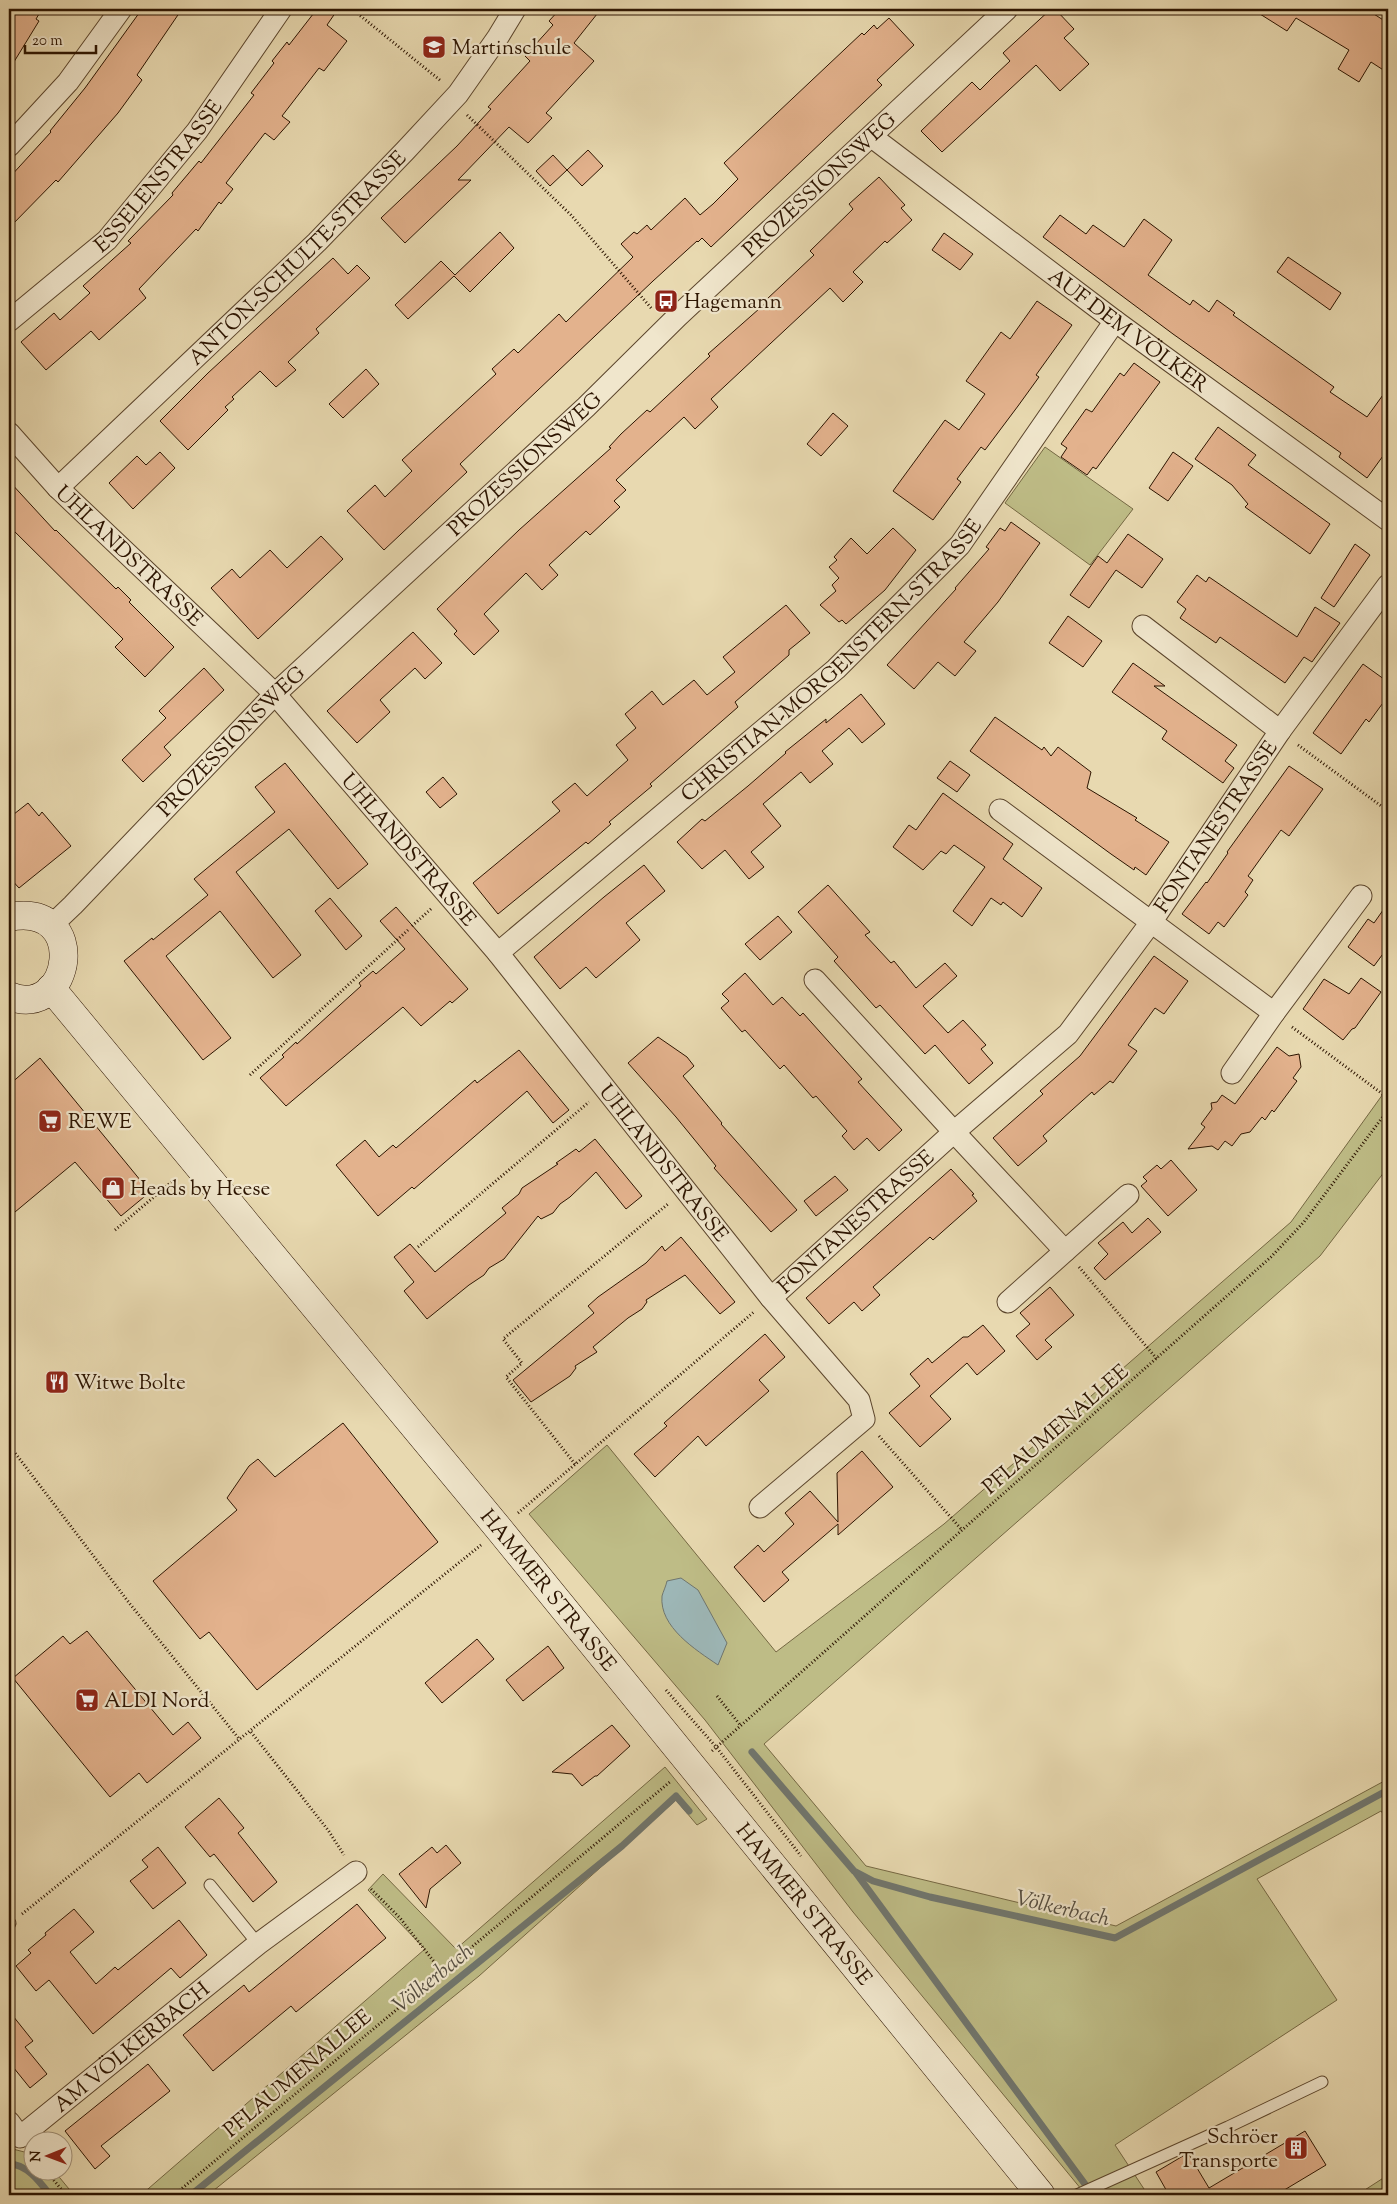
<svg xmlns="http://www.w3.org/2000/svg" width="1397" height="2204" font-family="'Sorts Mill Goudy',serif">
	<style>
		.green { fill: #bebc86; stroke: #756843 }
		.water { fill: #9db7b7; stroke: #70766e }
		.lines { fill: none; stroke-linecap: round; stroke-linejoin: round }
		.stream { stroke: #70766e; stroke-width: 7 }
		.building { fill: #e3b28d; stroke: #2c1400 }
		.service-casing { stroke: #5b452c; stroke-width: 13 }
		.minor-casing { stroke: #5b452c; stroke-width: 23 }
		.secondary-casing { stroke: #2c1400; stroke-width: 29 }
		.path { stroke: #2c1400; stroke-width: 3; stroke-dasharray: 1 2.5; stroke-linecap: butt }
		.service { stroke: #f0e6cc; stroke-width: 11 }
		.minor { stroke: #f0e6cc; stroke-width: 21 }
		.secondary { stroke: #f0e6cc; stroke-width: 28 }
		.labels { text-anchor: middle; stroke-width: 4.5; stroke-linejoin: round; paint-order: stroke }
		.poi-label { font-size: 21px; fill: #2c1400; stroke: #f0e6cc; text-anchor: start }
		.street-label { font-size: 21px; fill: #2c1400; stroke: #f0e6cc }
		.water-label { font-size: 22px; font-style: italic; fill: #544d40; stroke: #f0e6cc }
	</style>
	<rect width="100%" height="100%" fill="#e8d9b0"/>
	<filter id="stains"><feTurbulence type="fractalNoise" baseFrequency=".004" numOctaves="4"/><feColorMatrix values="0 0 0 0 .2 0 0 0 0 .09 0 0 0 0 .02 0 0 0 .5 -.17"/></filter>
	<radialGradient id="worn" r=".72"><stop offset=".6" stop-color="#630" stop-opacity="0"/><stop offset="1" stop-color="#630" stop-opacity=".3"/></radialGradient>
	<g class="green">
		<path d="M1045,447L1133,509L1090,565L1005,503Z"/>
		<path d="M1388,1087V1167L1320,1256L764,1744L866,1866L1116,1926L1388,1779V1821L1381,1811L1257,1879L1337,2000L1115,2145L1148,2195H1086L853,1912L705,1720L529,1514L607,1445L776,1652L944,1524L1291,1222Z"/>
		<path d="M665,1767L707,1819L697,1825L676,1800L479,1976L208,2195H141L425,1949L368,1890L383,1874L456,1949Z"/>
		<path d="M9,2148L32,2154V2172H55L74,2195H9Z"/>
		<path d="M1388,2175V2195H1357Z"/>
	</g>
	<path class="water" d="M681,1578L698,1590L727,1643L718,1665C696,1650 659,1627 662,1596C663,1592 666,1586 667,1581Z"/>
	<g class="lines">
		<g class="stream">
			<path d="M752,1752L854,1871L873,1881L930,1897L1115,1938L1388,1790"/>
			<path d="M856,1873L1093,2195"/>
			<path d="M9,2164C27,2164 40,2182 50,2195"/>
			<path d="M191,2195L622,1846L676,1796L689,1811"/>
			<path d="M1380,2195L1388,2189"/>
		</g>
	</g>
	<g class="building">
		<path d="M9,9H42L36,19L39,21L9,70Z"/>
		<path d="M142,9H182L137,75L142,80L118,113L58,182L56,180L9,228V178L51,132L50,131L85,88Z"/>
		<path d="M317,9H338L327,25L347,41L324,71L319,68L282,116L290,122L274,140L265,133L226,183L233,189L221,204L219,202L198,231L196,229L139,289L146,298L99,340L91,331L46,370L21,342L54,313L60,320L90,293L83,286L131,243L128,241L173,195L172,193L199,161L201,163L254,95L251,93L274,63L272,61L287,42L289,45Z"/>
		<path d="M560,9H601L574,43L594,61L546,113L552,118L528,143L509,127L458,180H471L405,243L381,218L457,146L491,109L488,107L530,61L525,56L553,25L549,21Z"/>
		<path d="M1051,9H1055L1074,29L1064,38L1089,64L1060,91L1036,65L942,152L921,131L972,82L980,90L994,76L1010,61L1003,53Z"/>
		<path d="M1252,9H1366L1388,23V73L1371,62L1359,82L1338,69L1349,50L1296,18L1287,31Z"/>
		<path d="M889,18L914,45L877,80L882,85L711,247L702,238L698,242L697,241L653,281L460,464L467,472L384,550L347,511L375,485L385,497L412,471L402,460L496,374L492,369L514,349L518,353L559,314L566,322L633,257L621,244L634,232L637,234L647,225L651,230L685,198L700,215L713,204L738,179L724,163L862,33L864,35L874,25L877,29Z"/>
		<path d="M588,150L603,166L582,186L567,170Z"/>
		<path d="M553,155L567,170L550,186L536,171Z"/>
		<path d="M879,177L905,205L901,208L912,220L887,243L885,241L853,272L863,282L843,302L830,288L711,399L718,407L695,429L684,417L616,480L626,490L614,501L620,507L590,535L586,531L549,565L558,575L542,590L526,573L484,614L499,631L474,655L454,634L457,631L437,609L519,530L611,448L609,447L621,434L647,410L650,412L710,356L708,354L768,301L767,299L814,255L810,251L853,209L849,204Z"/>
		<path d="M1060,215L1086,234L1093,225L1124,247L1144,219L1172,240L1148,275L1190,305L1193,300L1209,312L1217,300L1235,313L1233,315L1334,387L1330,392L1367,417L1388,388V449L1367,478L1339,457L1341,453L1173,334L1043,237Z"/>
		<path d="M500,232L514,248L470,292L454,276L408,319L395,305L441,261L455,275Z"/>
		<path d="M944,233L973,254L960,270L932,250Z"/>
		<path d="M1288,257L1341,293L1330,310L1277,272Z"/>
		<path d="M333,258L348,274L357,265L370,278L316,329L319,333L288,362L296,370L276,387L260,371L232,397L234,399L225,407L228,410L188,450L160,421L208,373Z"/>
		<path d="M1037,301L1072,325L1036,375L1039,377L1018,406L985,450L981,447L957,479L961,482L933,520L893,491L945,420L959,430L985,394L966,381L1001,332L1010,339Z"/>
		<path d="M1134,363L1160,382L1096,469L1093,467L1087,475L1061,457L1067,448L1061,444L1086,409L1092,412L1120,373L1124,376Z"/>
		<path d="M366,369L379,384L343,418L329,404Z"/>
		<path d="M833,413L848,426L821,456L807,444Z"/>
		<path d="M1218,427L1256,455L1248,465L1330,524L1310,554L1245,507L1248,504L1232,485L1195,459Z"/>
		<path d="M160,452L175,468L133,509L109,483L137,456L146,465Z"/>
		<path d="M1173,452L1193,466L1168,501L1149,488Z"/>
		<path d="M9,481L55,531L56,530L116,589L118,587L131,600L129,602L174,647L145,677L115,647L123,639L9,526Z"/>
		<path d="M1011,522L1040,543L998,602L964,642L976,651L955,676L938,662L914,689L887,665L956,589L955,588L989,549L986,547L1000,528L1005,531Z"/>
		<path d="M893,528L916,550L885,590L846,624L842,620L839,622L820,605L836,591L832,585L839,578L829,567L837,560L834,557L851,538L867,554Z"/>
		<path d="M1128,534L1163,559L1142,588L1116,570L1089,608L1070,595L1098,556L1107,563Z"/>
		<path d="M321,536L343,559L258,639L211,588L232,569L240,578L270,550L287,568Z"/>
		<path d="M1355,544L1370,555L1334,607L1321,598Z"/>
		<path d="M1197,575L1206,582L1209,577L1297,637L1315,607L1340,623L1312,662L1304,657L1285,683L1220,637L1216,643L1180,618L1186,609L1177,602Z"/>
		<path d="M786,605L810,633L789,650V655L735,702L738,707L650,784L652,786L609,822L611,824L588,844L586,842L498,914L473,883L560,811L552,802L575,783L587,796L628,760L616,745L636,728L625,714L652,691L663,705L694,680L707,695L735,672L723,657Z"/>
		<path d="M1068,616L1102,641L1083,667L1049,643Z"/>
		<path d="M413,632L442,663L425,679L415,668L380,700L390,712L357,743L327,711Z"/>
		<path d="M1133,663L1165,686H1154L1237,745L1225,761L1234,768L1223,783L1162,739L1167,731L1112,692Z"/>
		<path d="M1363,664L1388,682V696L1369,722L1366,719L1341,754L1313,733Z"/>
		<path d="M204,668L224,690L164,747L171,755L143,782L122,760L166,718L159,711Z"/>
		<path d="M861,694L885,724L862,743L849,728L822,751L833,764L810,783L801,772L763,804L781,826L751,852L764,867L749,879L725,850L702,869L677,842L702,819L705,821L748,786L786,753L785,752L826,719V723Z"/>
		<path d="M995,717L1042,750L1044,747L1051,756L1058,747L1091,772L1087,788L1137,818L1135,820L1169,842L1146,875L1135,867L1134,870L1111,854L970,751Z"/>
		<path d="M950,761L970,775L957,792L937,778Z"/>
		<path d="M285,763L368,864L338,889L289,829L236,872L301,955L273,978L220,911L166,956L231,1038L203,1060L124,961L152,938L153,940L208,895L194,879L275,812L255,787Z"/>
		<path d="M1289,766L1323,789L1289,836L1281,830L1248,876L1253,880L1245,892L1248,895L1224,927L1218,922L1209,934L1182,914L1206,882L1207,883L1228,853L1227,852Z"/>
		<path d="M443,777L457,794L440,808L426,792Z"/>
		<path d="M943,793L1013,844L1003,859L1042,888L1022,917L1003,902L1001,905L991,898L972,926L953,911L985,867L954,845L946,854L941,851L923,870L893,847L909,825L916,830Z"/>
		<path d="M28,803L39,816L42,812L71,846L19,888L9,877V818Z"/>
		<path d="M644,865L665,891L626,923L640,940L596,978L586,967L560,989L534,957L604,897Z"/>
		<path d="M828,885L870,932L865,935L891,963L894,961L916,988L945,963L957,976L923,1006L948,1033L963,1020L986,1045L981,1049L993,1063L969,1084L935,1045L925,1054L880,1005L876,1008L834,961L838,957L798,912Z"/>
		<path d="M330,898L362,936L346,950L315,911Z"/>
		<path d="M1388,903V947L1374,966L1348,947L1368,919L1374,923Z"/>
		<path d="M396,907L468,989L452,1003L450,1001L421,1026L403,1007L286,1106L260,1078L284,1057L282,1055L296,1042L297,1044L361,986L359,983L373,971L376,974L405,949L380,921Z"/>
		<path d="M778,916L792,932L760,960L745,944Z"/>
		<path d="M1154,956L1188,981L1164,1014L1155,1008L1128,1045L1137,1051L1113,1083L1110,1081L1094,1095L1092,1092L1043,1136L1047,1141L1018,1166L993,1138L1043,1094L1040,1091L1080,1056Z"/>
		<path d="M745,973L773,1005L782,997L800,1016L803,1013L862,1079L858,1082L902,1130L879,1151L867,1138L854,1150L842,1136L847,1131L816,1096L813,1098L784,1065L780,1069L745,1030L742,1032L721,1008L729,1001L722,994Z"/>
		<path d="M1361,978L1381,992L1355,1028L1352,1029L1343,1040L1303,1009L1324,979L1349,994Z"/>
		<path d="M658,1037L687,1057L694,1066L683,1076L722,1123L721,1124L797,1210L771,1232L714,1168L716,1166L676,1117L628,1063Z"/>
		<path d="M1277,1047L1289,1056L1299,1054L1301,1067L1293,1078L1297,1081L1274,1112L1272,1110L1265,1120L1262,1117L1250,1132L1241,1134L1232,1146L1225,1141L1218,1150L1212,1146L1188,1149L1205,1127L1201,1124L1212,1109L1211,1103L1217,1102L1222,1095L1235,1104Z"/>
		<path d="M519,1050L569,1110L553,1123L527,1091L414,1189L412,1187L378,1216L336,1165L365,1140L379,1157L393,1145L396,1148L475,1080L477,1083Z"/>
		<path d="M40,1058L150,1192L121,1216L75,1162L9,1217V1085Z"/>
		<path d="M595,1139L642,1196L626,1209L596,1172L570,1197L560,1204L553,1213L541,1219L538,1216L504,1259L489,1268L484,1275L469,1285L427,1319L404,1291L414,1282L394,1257L410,1244L435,1272L506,1213L502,1208L519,1194L522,1188L558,1164L556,1163L576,1149L579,1152Z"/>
		<path d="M1171,1160L1197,1190L1168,1216L1141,1186L1147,1181L1143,1177L1157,1165L1161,1169Z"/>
		<path d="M951,1169L974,1194L972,1195L977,1201L933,1240L930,1237L873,1287L880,1295L862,1311L854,1302L829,1324L806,1298Z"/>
		<path d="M835,1176L848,1190L816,1216L804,1201Z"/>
		<path d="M1148,1218L1161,1232L1105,1280L1094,1268L1108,1254L1098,1243L1123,1222L1132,1233Z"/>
		<path d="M681,1237L735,1302L720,1314L685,1275L646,1300L647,1302L642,1309L628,1318L593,1347L597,1352L575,1366L576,1368L570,1376L531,1402L513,1380L594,1313L588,1306L598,1297L646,1263L662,1246L665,1251Z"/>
		<path d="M1050,1287L1074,1315L1045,1340L1052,1347L1037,1360L1016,1336L1030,1324L1020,1313Z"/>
		<path d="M983,1325L1005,1351L977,1375L967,1363L930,1396L951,1419L920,1447L889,1413L920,1386L910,1374L928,1358L932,1363L963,1337H968Z"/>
		<path d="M765,1334L785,1357L759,1380L769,1391L706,1446L698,1436L655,1477L634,1454L667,1426L664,1423Z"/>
		<path d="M343,1423L438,1542L257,1690L209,1632L200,1639L153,1581L237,1510L227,1498L249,1466L258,1459L275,1477Z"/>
		<path d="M862,1451L893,1487L838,1535V1524L782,1572L789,1580L764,1602L734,1567L758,1545L764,1552L794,1524L785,1513L810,1491L838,1522L837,1473Z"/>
		<path d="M87,1631L173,1735L188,1722L201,1738L147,1783L139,1773L110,1797L13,1678L63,1636L70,1644Z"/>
		<path d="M477,1639L494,1659L442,1703L425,1683Z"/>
		<path d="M548,1646L564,1668L523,1701L506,1680Z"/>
		<path d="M612,1725L630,1746L597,1776H595L582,1786L572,1774L552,1772Z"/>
		<path d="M219,1798L244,1828L238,1833L277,1882L253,1902L214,1854L210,1857L185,1827Z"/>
		<path d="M446,1845L461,1863L430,1889L426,1908L399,1874L432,1847L437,1853Z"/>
		<path d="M158,1847L186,1883L153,1909L130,1881L148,1867L142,1860Z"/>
		<path d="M357,1904L386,1938L296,2012L291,2006L213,2071L183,2035L244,1985L249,1992Z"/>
		<path d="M74,1909L94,1932L70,1952L96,1984L115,1967L118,1970L179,1920L207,1955L180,1978L171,1968L93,2034L49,1980L36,1991L16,1966L31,1953L28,1950L46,1935L45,1933Z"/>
		<path d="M9,2011L33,2041L25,2047L47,2074L30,2088L9,2062Z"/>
		<path d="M148,2064L170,2091L101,2146L110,2156L95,2169L65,2131Z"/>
		<path d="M1305,2131L1326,2165L1276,2195H1169L1156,2172L1188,2153L1209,2188Z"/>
	</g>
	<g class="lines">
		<g class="service-casing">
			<g id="service">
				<path d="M210,1885L258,1944"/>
				<path d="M9,1925L10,1923"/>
				<path d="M1077,2195L1228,2127L1322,2082"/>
			</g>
		</g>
		<g class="minor-casing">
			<g id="minor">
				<path id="s1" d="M872,137L1115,321L1388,520"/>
				<path d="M9,146L68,82L121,9"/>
				<path id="s2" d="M9,321L107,240L197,131L281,9"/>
				<path id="s3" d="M9,433L58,488L275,694L498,953L771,1298L859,1400L864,1419L760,1507"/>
				<path id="s4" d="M58,488L317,242L405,151L458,94L498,37L515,9"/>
				<path d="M1143,626L1280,731"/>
				<path d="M1000,810L1274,1013L1361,896"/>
				<path id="s5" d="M51,926L73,905L275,694L586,407L678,316L1007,9"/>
				<path id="s6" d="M498,953L836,669L960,545L1115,321"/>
				<path d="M815,980L954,1132L1065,1251"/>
				<path d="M1232,1073L1274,1013"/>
				<path id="s7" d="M771,1298L954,1132L1068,1034L1152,921L1280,731L1388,585"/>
				<path d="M1008,1302L1128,1195"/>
				<path id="s8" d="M9,2122L20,2137L258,1944L356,1872"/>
			</g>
		</g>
		<g class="secondary-casing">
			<g id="secondary">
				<path d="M9,917C91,901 72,1022 9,996"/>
				<path id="s9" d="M51,988L499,1529L1041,2195"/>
			</g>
		</g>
		<g class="path">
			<path d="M352,9L441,81"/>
			<path d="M467,115L571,215L652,309"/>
			<path d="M1298,745L1388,811"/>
			<path d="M412,926L432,908"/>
			<path d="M1292,1027L1388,1098"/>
			<path d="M250,1075L408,930"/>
			<path d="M115,1230L175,1179"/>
			<path d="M418,1247L589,1102"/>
			<path d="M1079,1267L1157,1359"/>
			<path d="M879,1436L962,1530"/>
			<path d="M9,1445L130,1604L240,1740"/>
			<path d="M575,1464L506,1377L522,1363L503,1339L668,1204"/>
			<path d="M518,1513L755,1311"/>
			<path d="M666,1690L717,1748L801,1856"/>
			<path d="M717,1696L741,1726"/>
			<path d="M251,1732L328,1830L344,1855"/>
			<path d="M712,1751L1271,1257L1304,1222L1388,1110"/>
			<path d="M371,1889L400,1918L442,1972"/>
			<path d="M22,1914L481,1545"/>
			<path d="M47,2172L66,2195"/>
			<path d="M174,2195L671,1781"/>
		</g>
		<use href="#service" class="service"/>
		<use href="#minor" class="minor"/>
		<use href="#secondary" class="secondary"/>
	</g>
	<defs>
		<g id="school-square" transform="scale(1.25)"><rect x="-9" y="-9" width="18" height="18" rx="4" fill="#8f2418" stroke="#f0e6cc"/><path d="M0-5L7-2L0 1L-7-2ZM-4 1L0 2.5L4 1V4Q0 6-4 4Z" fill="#fff"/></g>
		<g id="bus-square" transform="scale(1.25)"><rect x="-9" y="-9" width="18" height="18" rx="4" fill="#8f2418" stroke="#f0e6cc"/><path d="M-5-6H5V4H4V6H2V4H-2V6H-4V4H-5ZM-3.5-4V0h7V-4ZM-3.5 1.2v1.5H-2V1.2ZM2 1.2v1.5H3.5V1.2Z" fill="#fff"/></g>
		<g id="supermarket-square" transform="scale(1.25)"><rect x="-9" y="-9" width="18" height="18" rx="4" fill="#8f2418" stroke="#f0e6cc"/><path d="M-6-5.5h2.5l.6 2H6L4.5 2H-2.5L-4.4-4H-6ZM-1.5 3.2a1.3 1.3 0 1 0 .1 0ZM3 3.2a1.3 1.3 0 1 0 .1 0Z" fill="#fff"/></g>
		<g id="shop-square" transform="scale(1.25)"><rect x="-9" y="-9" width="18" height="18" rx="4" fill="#8f2418" stroke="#f0e6cc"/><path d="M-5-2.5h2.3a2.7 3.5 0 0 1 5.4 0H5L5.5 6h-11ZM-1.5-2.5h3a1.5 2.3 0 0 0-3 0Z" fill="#fff"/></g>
		<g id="restaurant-square" transform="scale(1.25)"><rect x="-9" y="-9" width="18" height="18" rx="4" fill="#8f2418" stroke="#f0e6cc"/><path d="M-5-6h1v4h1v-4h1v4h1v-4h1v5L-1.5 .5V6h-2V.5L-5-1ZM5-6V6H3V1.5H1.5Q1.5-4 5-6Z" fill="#fff"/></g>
		<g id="building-square" transform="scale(1.25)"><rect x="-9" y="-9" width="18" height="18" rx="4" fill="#8f2418" stroke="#f0e6cc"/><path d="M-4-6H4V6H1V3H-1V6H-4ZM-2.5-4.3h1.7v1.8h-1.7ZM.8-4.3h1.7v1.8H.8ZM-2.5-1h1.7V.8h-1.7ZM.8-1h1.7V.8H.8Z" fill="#fff"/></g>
	</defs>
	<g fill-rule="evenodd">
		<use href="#school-square" x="434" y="47"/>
		<use href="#bus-square" x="666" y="301"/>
		<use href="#supermarket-square" x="50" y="1121"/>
		<use href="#shop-square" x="113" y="1188"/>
		<use href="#restaurant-square" x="57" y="1382"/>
		<use href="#supermarket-square" x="87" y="1700"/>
		<use href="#building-square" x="1296" y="2148"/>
	</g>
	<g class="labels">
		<g class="poi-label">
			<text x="452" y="54">Martinschule</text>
			<text x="684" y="308">Hagemann</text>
			<text x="68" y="1128">REWE</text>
			<text x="130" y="1195">Heads by Heese</text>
			<text x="74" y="1389">Witwe Bolte</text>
			<text x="104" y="1707">ALDI Nord</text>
			<text x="1278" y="2143" text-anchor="end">Schröer<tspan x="1278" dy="24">Transporte</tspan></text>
		</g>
		<g class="street-label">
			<text dy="7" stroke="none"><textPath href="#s2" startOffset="209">ESSELENSTRASSE</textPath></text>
			<text dy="7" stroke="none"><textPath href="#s5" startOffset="1068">PROZESSIONSWEG</textPath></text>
			<text dy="7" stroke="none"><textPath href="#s4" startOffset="332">ANTON-SCHULTE-STRASSE</textPath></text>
			<text dy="7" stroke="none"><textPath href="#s1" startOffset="321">AUF DEM VÖLKER</textPath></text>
			<text dy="7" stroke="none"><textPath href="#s5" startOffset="662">PROZESSIONSWEG</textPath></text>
			<text dy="7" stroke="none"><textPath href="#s3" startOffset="172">UHLANDSTRASSE</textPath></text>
			<text dy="7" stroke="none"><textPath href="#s6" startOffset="444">CHRISTIAN-MORGENSTERN-STRASSE</textPath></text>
			<text dy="7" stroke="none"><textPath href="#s5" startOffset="258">PROZESSIONSWEG</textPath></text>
			<text dy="7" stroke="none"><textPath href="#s7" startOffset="652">FONTANESTRASSE</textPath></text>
			<text dy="7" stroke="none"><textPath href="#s3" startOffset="578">UHLANDSTRASSE</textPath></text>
			<text dy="7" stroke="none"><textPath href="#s3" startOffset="982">UHLANDSTRASSE</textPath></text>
			<text dy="7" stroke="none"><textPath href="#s7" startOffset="114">FONTANESTRASSE</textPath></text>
			<text transform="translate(1055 1429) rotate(-41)" y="7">PFLAUMENALLEE</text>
			<text dy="7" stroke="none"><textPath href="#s9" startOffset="781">HAMMER STRASSE</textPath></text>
			<text dy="7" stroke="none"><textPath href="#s9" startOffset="1186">HAMMER STRASSE</textPath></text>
			<text dy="7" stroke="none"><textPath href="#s8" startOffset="162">AM VÖLKERBACH</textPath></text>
			<text transform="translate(297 2073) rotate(-40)" y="7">PFLAUMENALLEE</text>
		</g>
		<g class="water-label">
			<text transform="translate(1063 1907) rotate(13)" y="8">Völkerbach</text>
			<text transform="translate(432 1977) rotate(-39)" y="8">Völkerbach</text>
		</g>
	</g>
	<rect width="1397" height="2204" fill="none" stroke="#e8d9b0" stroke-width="30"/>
	<rect x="10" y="10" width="1377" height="2184" fill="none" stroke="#2c1400" stroke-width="2.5"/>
	<rect x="15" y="15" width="1367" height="2174" fill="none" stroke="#2c1400"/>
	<g transform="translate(48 2156) rotate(269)"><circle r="24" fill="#f0e6cc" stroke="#a2927a"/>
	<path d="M0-4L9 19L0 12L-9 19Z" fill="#8f2418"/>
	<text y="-8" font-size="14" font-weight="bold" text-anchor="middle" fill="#2c1400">N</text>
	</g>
	<path d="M25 45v8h71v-8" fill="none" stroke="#2c1400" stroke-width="2.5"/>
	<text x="32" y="45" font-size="15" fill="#2c1400" stroke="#f0e6cc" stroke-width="4" paint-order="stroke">20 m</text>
	<rect width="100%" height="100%" filter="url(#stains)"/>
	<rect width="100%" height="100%" fill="url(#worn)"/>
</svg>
